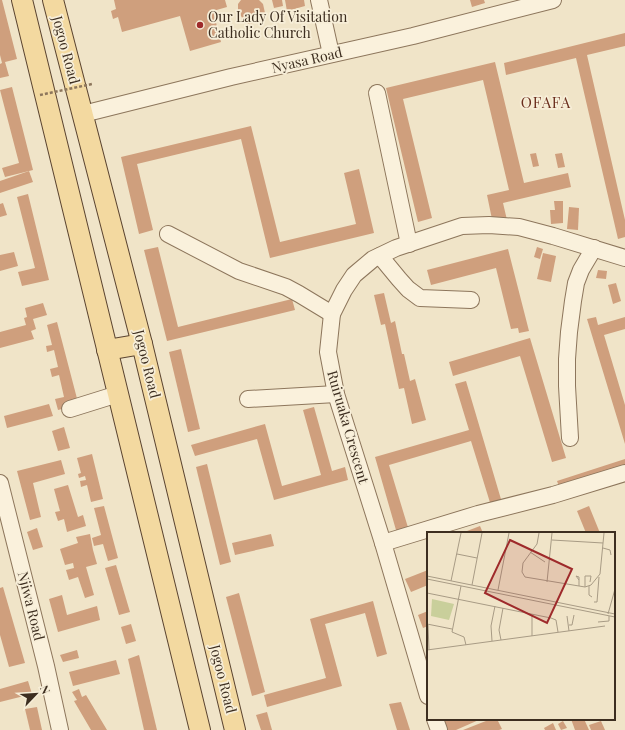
<svg xmlns="http://www.w3.org/2000/svg" width="625" height="730" font-family="'Playfair Display',serif">
	<style>
		.building { fill: #cf9f7d }
		.lines { fill: none; stroke-linecap: round; stroke-linejoin: round }
		.minor-casing { stroke: #8d765c; stroke-width: 18 }
		.major-casing { stroke: #5b4430; stroke-width: 22 }
		.minor { stroke: #faf1dc; stroke-width: 16 }
		.major { stroke: #f3d9a0; stroke-width: 20 }
		.path-bridge { stroke: #8d765c; stroke-width: 2.5; stroke-dasharray: 3 2; stroke-linecap: butt }
		.poi-dot { fill: #9e2a2b; stroke: #f7eed8; stroke-width: 1.5 }
		.labels { text-anchor: middle; stroke-width: 3.5; stroke-linejoin: round; paint-order: stroke }
		.poi-label { font-size: 14px; fill: #3d2e20; stroke: #f7eed8; text-anchor: start }
		.street-label { font-size: 14px; fill: #3d2e20; stroke: #f7eed8 }
		.neighbourhood-label { font-size: 15px; letter-spacing: 1px; fill: #6b2e1e; stroke: #f7eed8 }
		.inset-road { fill: none; stroke: #a89b85; stroke-width: 1 }
		.view { fill: #9e2a2b; fill-opacity: 0.15; stroke: #9e2a2b; stroke-width: 2 }
		.inset-edge { fill: none; stroke: #3d2e20; stroke-width: 2 }
	</style>
	<rect width="100%" height="100%" fill="#f0e4c8"/>
	<g class="building">
		<path d="M0,0H2L17,59L5,62L9,76L0,78V64L2,63L0,55Z"/>
		<path d="M114,0H225L227,7L213,11L221,42L190,51L180,16L122,32L118,17L113,19L111,11L116,9Z"/>
		<path d="M241,0H259L263,4L265,13L257,22L248,24L240,15L238,10V4Z"/>
		<path d="M272,0H282L283,6L274,8Z"/>
		<path d="M285,0H304L305,6L287,11Z"/>
		<path d="M470,0H484L485,3L472,7Z"/>
		<path d="M625,33V46L587,55L625,220V237L618,239L576,58L506,75L504,63Z"/>
		<path d="M495,62L524,183L568,173L571,187L503,203L507,220L493,224L487,195L509,190L483,80L403,99L432,218L418,222L386,88Z"/>
		<path d="M12,87L33,170L5,177L2,168L19,163L0,90Z"/>
		<path d="M251,126L280,242L356,224L344,173L359,169L374,233L270,258L241,139L137,164L153,230L139,234L121,157Z"/>
		<path d="M536,153L539,166L533,167L530,154Z"/>
		<path d="M562,153L565,167L558,168L555,154Z"/>
		<path d="M29,171L33,182L0,193V181Z"/>
		<path d="M28,194L49,280L22,286L18,272L35,268L17,197Z"/>
		<path d="M554,201H563V223L551,224L550,210H555Z"/>
		<path d="M3,203L7,215L0,217V204Z"/>
		<path d="M569,207L579,208L578,230L567,229Z"/>
		<path d="M158,247L178,327L292,299L295,310L167,341L144,250Z"/>
		<path d="M537,247L543,249L540,259L534,257Z"/>
		<path d="M508,249L529,331L519,333L518,328L511,329L496,268L431,285L427,270Z"/>
		<path d="M14,252L18,266L0,271V255Z"/>
		<path d="M543,253L556,256L551,282L537,279Z"/>
		<path d="M598,270L607,271L606,279L596,278Z"/>
		<path d="M616,283L621,301L613,304L608,285Z"/>
		<path d="M384,293L391,323L395,321L402,354H404L410,381L415,379L426,420L412,424L404,388L399,389L385,324L381,325L374,295Z"/>
		<path d="M43,303L47,315L33,319L36,329L31,331L34,339L0,348V332L26,325L24,318L27,317L25,308Z"/>
		<path d="M596,317L598,325L625,317V329L604,335L625,405V444L587,319Z"/>
		<path d="M57,322L80,410L66,408L58,410L55,399L64,397L59,375L52,377L50,369L58,367L54,350L47,352L46,346L52,345L47,325Z"/>
		<path d="M530,338L566,458L552,462L520,356L453,376L449,362Z"/>
		<path d="M181,349L200,429L188,432L169,352Z"/>
		<path d="M466,381L503,506L492,509L471,441L389,465L410,534L398,537L375,457L469,430L455,384Z"/>
		<path d="M49,404L53,416L7,428L4,416Z"/>
		<path d="M314,407L332,471L345,467L348,480L274,500L257,439L195,456L191,445L265,424L282,486L321,475L303,410Z"/>
		<path d="M64,427L70,448L58,451L52,431Z"/>
		<path d="M92,454L103,499L91,502L87,485L81,487L80,481L86,480L85,476L79,478L78,474L81,473L77,458Z"/>
		<path d="M625,459V472L561,492L557,481Z"/>
		<path d="M61,460L65,474L33,483L41,517L30,520L17,471Z"/>
		<path d="M207,464L231,562L220,565L196,467Z"/>
		<path d="M68,485L78,517L83,515L86,526L67,532L64,519L58,521L55,512L60,511L54,489Z"/>
		<path d="M104,506L118,558L108,561L103,544L94,546L92,538L101,535L94,508Z"/>
		<path d="M589,506L600,533H586L577,511Z"/>
		<path d="M480,526L483,533H468L467,531Z"/>
		<path d="M37,528L43,547L33,550L27,532Z"/>
		<path d="M90,534L93,550L97,564L86,567L94,595L85,598L78,577L69,580L66,570L74,568L73,563L65,565L60,549L78,543L76,537Z"/>
		<path d="M271,534L274,546L235,555L232,543Z"/>
		<path d="M116,565L130,612L119,615L105,568Z"/>
		<path d="M428,570V585L411,592L405,579Z"/>
		<path d="M3,587L25,663L9,667L0,635V588Z"/>
		<path d="M239,593L265,692L252,696L226,597Z"/>
		<path d="M62,595L67,615L97,606L100,620L58,632L49,599Z"/>
		<path d="M373,601L387,654L377,657L365,613L325,624L342,686L267,707L264,695L326,678L310,619Z"/>
		<path d="M428,611V626L423,628L418,615Z"/>
		<path d="M131,624L136,641L126,644L121,627Z"/>
		<path d="M77,650L79,658L63,662L60,655Z"/>
		<path d="M139,655L157,730H144L128,659Z"/>
		<path d="M116,660L120,674L73,686L69,672Z"/>
		<path d="M28,681L32,694L0,702V689Z"/>
		<path d="M79,689L82,697L86,695L107,730H91L74,701L77,700L72,692Z"/>
		<path d="M401,702L410,730H397L389,704Z"/>
		<path d="M37,707L42,730H30L25,709Z"/>
		<path d="M267,712L272,730H261L256,715Z"/>
		<path d="M449,719H481L456,730H448L444,721Z"/>
		<path d="M491,719H497L502,729L499,730H463Z"/>
		<path d="M571,719H584L589,730H575Z"/>
		<path d="M563,721L567,728L561,730L558,724Z"/>
		<path d="M601,721L605,730H591L589,725Z"/>
		<path d="M553,723L556,730H545L544,728Z"/>
	</g>
	<g class="lines">
		<g class="minor-casing">
			<g id="minor">
				<path d="M319,0L331,54"/>
				<path d="M377,93L409,244"/>
				<path d="M83,114L231,77L413,36L553,0"/>
				<path d="M168,234L239,271L286,287L299,294L332,314"/>
				<path d="M380,256L399,279L408,289L420,298L471,300"/>
				<path d="M248,399L336,394"/>
				<path d="M70,409L118,394"/>
				<path d="M570,438L567,386V359L569,332L573,301L576,283L581,270L594,248"/>
				<path d="M0,483L46,666L60,730"/>
				<path d="M383,543L478,514L553,495L625,473"/>
				<path d="M428,696L383,543L336,394L328,352L332,314L344,290L354,275L373,259L396,248L462,226L489,225L519,227L553,236L625,258"/>
				<path d="M435,719L439,730"/>
			</g>
		</g>
		<g class="major-casing">
			<g id="major">
				<path d="M22,0L200,730"/>
				<path d="M53,0L142,344L235,730"/>
				<path d="M107,350L142,344"/>
			</g>
		</g>
		<use href="#minor" class="minor"/>
		<use href="#major" class="major"/>
		<path class="path-bridge" d="M40,95L92,84"/>
	</g>
	<circle class="poi-dot" cx="200" cy="25" r="4"/>
	<g class="labels">
		<g class="poi-label">
			<text x="208" y="22">Our Lady Of Visitation<tspan x="208" dy="16">Catholic Church</tspan></text>
		</g>
		<g class="street-label">
			<text transform="translate(66 50) rotate(75)" y="5">Jogoo Road</text>
			<text transform="translate(307 60) rotate(-13)" y="5">Nyasa Road</text>
			<text transform="translate(147 364) rotate(76)" y="5">Jogoo Road</text>
			<text transform="translate(348 427) rotate(74)" y="5">Ruiruaka Crescent</text>
			<text transform="translate(31 606) rotate(76)" y="5">Njiwa Road</text>
			<text transform="translate(223 679) rotate(76)" y="5">Jogoo Road</text>
		</g>
		<g class="neighbourhood-label">
			<text x="546" y="108">OFAFA</text>
		</g>
	</g>
	<g transform="translate(427 532)">
		<rect width="188" height="188" fill="#f0e4c8"/>
		<path d="M5,67L27,72L22,88L4,84Z" fill="#c9cf9b"/>
		<path class="inset-road" d="M112,1L110,12L96,31L95,40L98,45L158,55L164,53L173,42L177,1M125,8L176,11M176,16L183,18L184,23M103,20L118,30M30,22L50,26M0,44L188,82M0,47L188,85M24,49L34,1M120,50L125,1M45,53L55,1M34,54L25,100L37,105L39,113M152,54V45L149,44L152,48M162,54V63L165,65M158,55V44H164L163,50M71,58L82,1M0,61L124,86L129,88L131,100M167,70H170L172,45M105,82V104M181,82L188,57M140,84L142,99M171,90L182,89V84M0,92L25,97M1,93L2,118M142,93H145L147,83M74,108L72,98L76,76M65,109L64,94L68,74M0,118L178,94"/>
		<path class="view" d="M83,8L145,37L120,91L58,61Z"/>
		<rect width="188" height="188" class="inset-edge"/>
	</g>
	<g transform="translate(36 694) rotate(65)" stroke="#f7eed8" stroke-width="3" paint-order="stroke">
	<path d="M0-3L7 15L0 10L-7 15Z" fill="#3d2e20"/>
	<text y="-6" font-size="11" font-weight="bold" text-anchor="middle" fill="#3d2e20">N</text>
	</g>
</svg>
